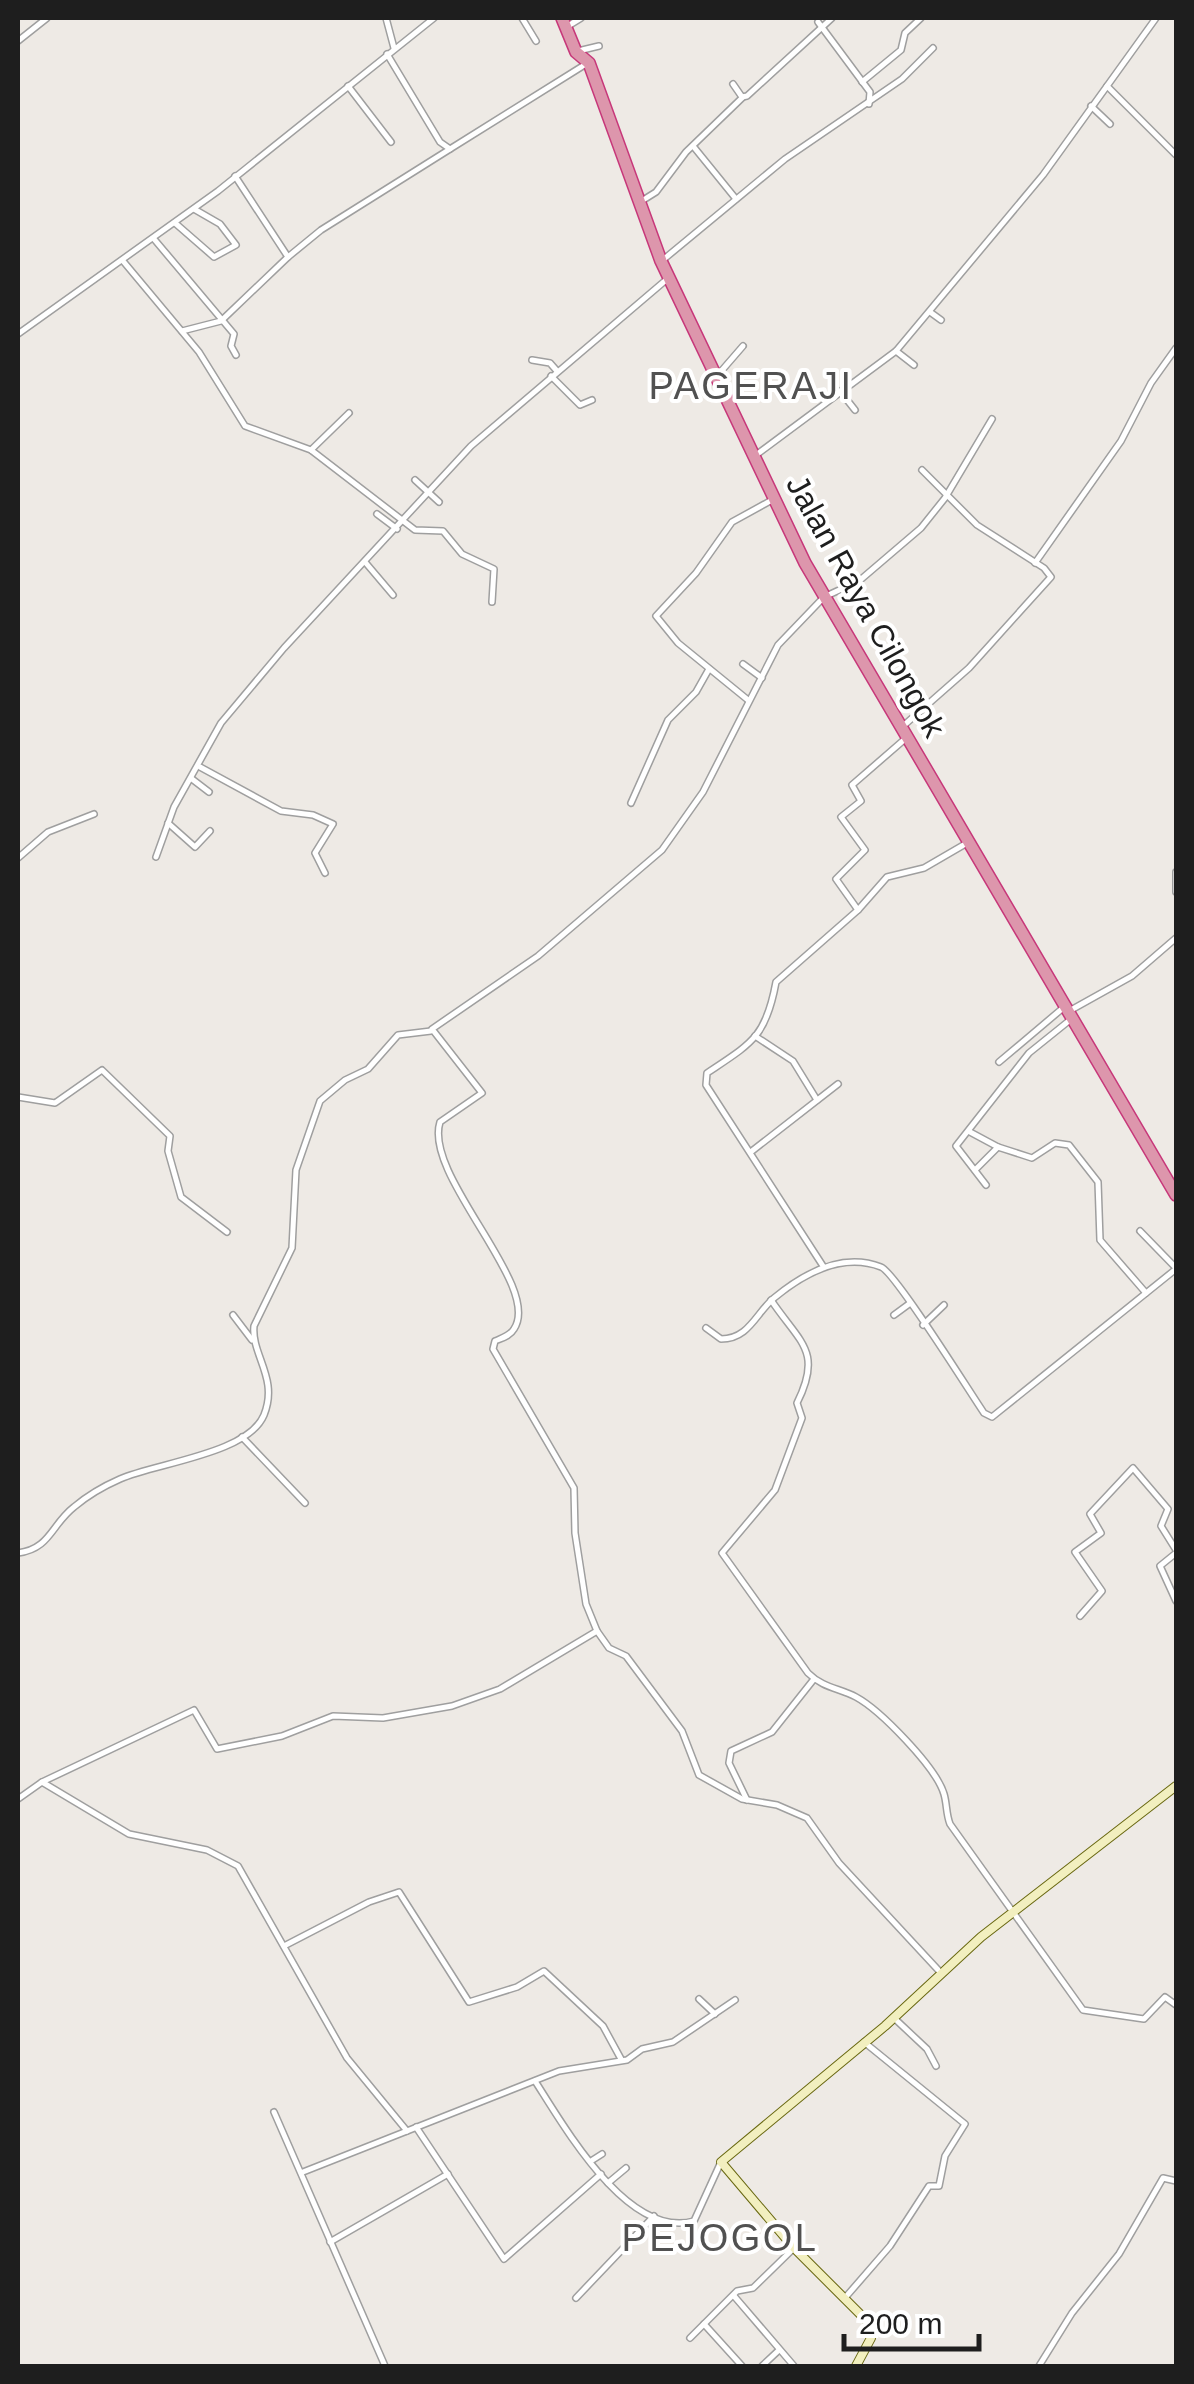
<svg xmlns="http://www.w3.org/2000/svg" width="1194" height="2384" font-family="Arial,sans-serif">
	<style>
		.lines { fill: none; stroke-linecap: round; stroke-linejoin: round }
		.street-casing { stroke: #9f9f9f; stroke-width: 8 }
		.secondary-casing { stroke: #696811; stroke-width: 10 }
		.highway-casing { stroke: #c7387a; stroke-width: 14 }
		.street { stroke: #fff; stroke-width: 5 }
		.secondary { stroke: #f2efbf; stroke-width: 8 }
		.highway { stroke: #dd96ac; stroke-width: 11 }
		.labels { text-anchor: middle; stroke-width: 8; stroke-linejoin: round; paint-order: stroke }
		.street-label { font-size: 32px; fill: #1e1e1e; stroke: #fff }
		.quarter-label { font-size: 38px; letter-spacing: 2.5px; fill: #515151; stroke: #fff }
	</style>
	<rect width="100%" height="100%" fill="#eeeae5"/>
	<g class="lines">
		<g class="street-casing">
			<g id="street">
				<path d="M386,18L394,48"/>
				<path d="M522,18L536,41"/>
				<path d="M818,22L870,92L869,104"/>
				<path d="M568,26L581,18"/>
				<path d="M18,41L47,18"/>
				<path d="M578,51L599,46"/>
				<path d="M387,54L440,142L450,149L586,64"/>
				<path d="M862,82L901,50L905,33L921,18"/>
				<path d="M733,84L742,97L747,96L832,18"/>
				<path d="M348,86L391,142"/>
				<path d="M1107,86L1176,155"/>
				<path d="M1091,106L1110,124"/>
				<path d="M693,146L736,199"/>
				<path d="M640,202L656,192L686,152L743,97"/>
				<path d="M175,223L214,257L236,245L220,224L194,209"/>
				<path d="M154,239L234,334L231,346L236,355"/>
				<path d="M288,257L321,230L450,149"/>
				<path d="M664,259L785,159L902,79L933,48"/>
				<path d="M123,261L199,352L245,426L311,450L415,530L443,531L462,554L494,569L492,602"/>
				<path d="M930,312L941,320"/>
				<path d="M182,331L221,321L288,257L235,176"/>
				<path d="M18,334L218,191L434,18"/>
				<path d="M896,351L914,365"/>
				<path d="M532,360L550,363L557,371"/>
				<path d="M551,376L580,405L592,400"/>
				<path d="M717,376L743,346"/>
				<path d="M840,391L855,410"/>
				<path d="M311,450L349,413"/>
				<path d="M756,455L896,351L1043,175L1156,18"/>
				<path d="M415,480L439,502"/>
				<path d="M377,514L397,529"/>
				<path d="M365,562L393,595"/>
				<path d="M1035,563L1121,441L1151,383L1176,348"/>
				<path d="M743,664L762,678"/>
				<path d="M748,700L678,643L656,616L696,573L732,522L772,500"/>
				<path d="M902,727L969,668L1051,577L1044,568L977,525L922,470"/>
				<path d="M200,767L281,811L313,815L333,824L315,853L325,873"/>
				<path d="M192,779L209,792"/>
				<path d="M631,803L668,720L696,692L709,669"/>
				<path d="M168,823L195,847L210,831"/>
				<path d="M156,857L174,807L221,723L284,648L471,446L666,280"/>
				<path d="M18,858L48,832L94,814"/>
				<path d="M1176,872V892"/>
				<path d="M858,910L836,879L865,850L841,817L861,801L852,785L905,739"/>
				<path d="M1071,1010L1132,976L1176,938"/>
				<path d="M755,1036L793,1061L817,1100"/>
				<path d="M999,1062L1063,1008"/>
				<path d="M18,1097L55,1103L102,1070L170,1136L168,1151L181,1197L227,1232"/>
				<path d="M970,1132L998,1147"/>
				<path d="M752,1151L838,1084"/>
				<path d="M975,1170L998,1147L1032,1158L1055,1143L1069,1145L1098,1182L1100,1240L1146,1293"/>
				<path d="M986,1185L956,1146L1029,1053L1070,1020"/>
				<path d="M1140,1231L1176,1268"/>
				<path d="M823,1266L706,1085L707,1073C752,1043 766,1037 776,982L858,910L887,877L924,868L967,843"/>
				<path d="M771,1300C800,1343 823,1351 797,1403L802,1418L775,1490L722,1553L808,1673C823,1688 839,1688 856,1697C880,1710 936,1767 944,1794C947,1804 946,1814 950,1824L1083,2010L1144,2019L1165,1997L1176,2005"/>
				<path d="M233,1315L252,1340"/>
				<path d="M894,1315L909,1304"/>
				<path d="M923,1325L944,1305"/>
				<path d="M706,1328L721,1339C749,1339 756,1313 774,1298C803,1274 842,1252 881,1267C895,1272 969,1391 984,1413L992,1417L1176,1269"/>
				<path d="M242,1437L305,1503"/>
				<path d="M18,1553C50,1549 51,1525 74,1507C87,1496 104,1486 120,1479C156,1463 248,1454 264,1415C279,1378 251,1355 254,1326L292,1248L296,1170L320,1101L345,1080L368,1069L398,1035L431,1031"/>
				<path d="M1176,1553L1160,1566L1176,1601"/>
				<path d="M1080,1616L1102,1591L1075,1552L1101,1533L1090,1514L1133,1468L1168,1509L1161,1526L1176,1550"/>
				<path d="M597,1631L609,1648L626,1656L682,1731L699,1775L742,1799L777,1805L807,1818L839,1863L941,1973"/>
				<path d="M42,1782L194,1710L217,1749L282,1736L333,1716L383,1718L452,1706L500,1689L597,1631L586,1604L575,1533L574,1488L493,1349L495,1341C502,1338 510,1336 514,1329C543,1286 423,1176 440,1122L482,1093L432,1029L538,956L662,850L703,792L778,645L824,597L859,581L921,528L945,498L992,419"/>
				<path d="M18,1799L42,1782L129,1834L207,1850L238,1866L347,2058L407,2131"/>
				<path d="M747,1800L729,1763L731,1751L772,1732L814,1679"/>
				<path d="M284,1946L369,1902L399,1892L469,2002L517,1987L544,1971L603,2026L621,2059"/>
				<path d="M699,1999L715,2014"/>
				<path d="M894,2018L927,2049L936,2066"/>
				<path d="M535,2081C564,2126 628,2240 694,2221L721,2162"/>
				<path d="M274,2112L385,2366"/>
				<path d="M416,2127L504,2259L601,2174"/>
				<path d="M591,2161L602,2154"/>
				<path d="M303,2172L559,2071L627,2060L642,2049L673,2042L735,2000"/>
				<path d="M608,2183L626,2168"/>
				<path d="M330,2242L448,2174"/>
				<path d="M734,2296L794,2366"/>
				<path d="M576,2298L654,2216"/>
				<path d="M844,2299L890,2246L929,2186H939L945,2156L965,2124L864,2042"/>
				<path d="M704,2324L742,2366"/>
				<path d="M690,2338L737,2291L753,2288L794,2248"/>
				<path d="M762,2366L778,2351"/>
				<path d="M1039,2366L1072,2313L1119,2254L1163,2178L1176,2181"/>
			</g>
		</g>
		<g class="secondary-casing">
			<path id="secondary" d="M856,2366L871,2338L870,2324L794,2248L721,2162L885,2026L981,1937L1176,1786"/>
		</g>
		<g class="highway-casing">
			<path id="highway" d="M562,18L576,52L589,63L661,261L805,563L1176,1195"/>
		</g>
		<use href="#street" class="street"/>
		<use href="#secondary" class="secondary"/>
		<use href="#highway" class="highway"/>
	</g>
	<g class="labels">
		<g class="street-label">
			<text transform="translate(866 606) rotate(61)" y="11">Jalan Raya Cilongok</text>
		</g>
		<g class="quarter-label">
			<text x="751" y="399">PAGERAJI</text>
			<text x="720" y="2251">PEJOGOL</text>
		</g>
	</g>
	<rect width="1194" height="2384" fill="none" stroke="#1e1e1e" stroke-width="40"/>
	<path d="M844 2334v15h135v-15" fill="none" stroke="#1e1e1e" stroke-width="5"/>
	<text x="859" y="2334" font-size="30" fill="#1e1e1e" stroke="#ffffff" stroke-width="8" paint-order="stroke">200 m</text>
</svg>
